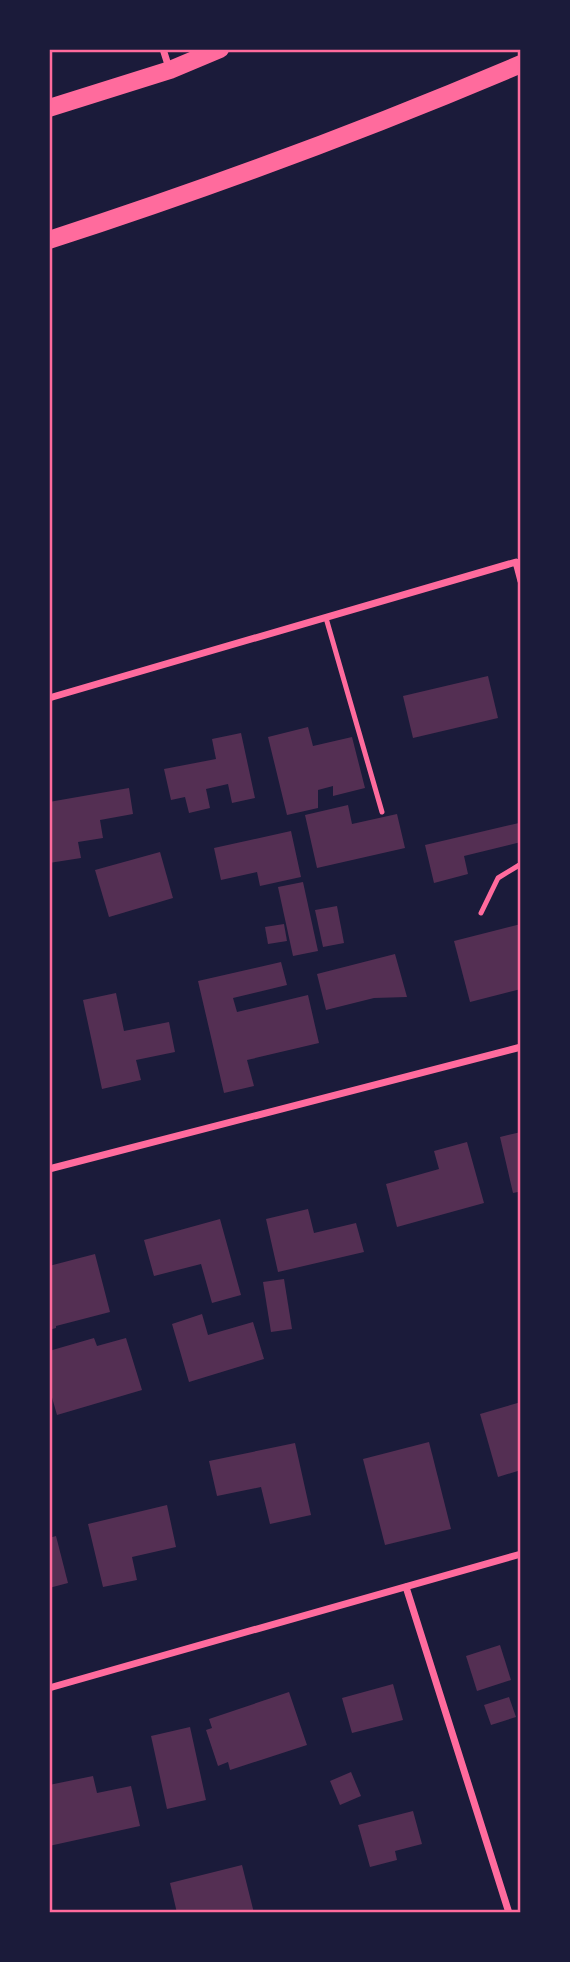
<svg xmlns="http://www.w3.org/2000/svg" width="570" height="1962" font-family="'IBM Plex Sans',sans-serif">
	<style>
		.building { fill: #542f53 }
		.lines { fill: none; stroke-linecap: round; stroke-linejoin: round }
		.service { stroke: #ff6b9d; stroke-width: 5 }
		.minor { stroke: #ff6b9d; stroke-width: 7 }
		.primary { stroke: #ff6b9d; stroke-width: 18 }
		.neatline { fill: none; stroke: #ff6b9d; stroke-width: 2.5 }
	</style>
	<rect width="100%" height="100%" fill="#1b1b3a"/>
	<g class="building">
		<path d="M488,676L498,718L413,738L403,696Z"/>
		<path d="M308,727L313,746L352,737L365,788L333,796V786L318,790V808L287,815L268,737Z"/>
		<path d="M241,733L255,798L232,803L228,784L206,789L210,808L189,813L185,797L171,800L164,769L216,759L212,739Z"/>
		<path d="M129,788L133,814L100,820L103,838L78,842L81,858L49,863V802Z"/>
		<path d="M348,805L352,824L397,814L405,848L317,868L305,815Z"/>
		<path d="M519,823L521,842L464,856L468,874L434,883L425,845Z"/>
		<path d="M291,831L301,877L260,886L257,872L221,880L214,848Z"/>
		<path d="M160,852L173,898L109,917L95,870Z"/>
		<path d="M303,882L318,951L293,956L278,887Z"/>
		<path d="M337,906L344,943L323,947L315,910Z"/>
		<path d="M284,924L287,941L268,944L265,927Z"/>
		<path d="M521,924V989L470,1002L454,941Z"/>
		<path d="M395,954L407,997L374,998L326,1010L317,974Z"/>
		<path d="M281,962L287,985L233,998L237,1012L308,995L319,1043L247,1060L254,1086L224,1093L198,981Z"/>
		<path d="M116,993L124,1031L169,1022L175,1052L136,1060L141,1080L102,1089L83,1000Z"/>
		<path d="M521,1132V1202H520L518,1192L513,1193L500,1137Z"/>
		<path d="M467,1142L484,1203L397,1227L386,1184L439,1169L434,1151Z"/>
		<path d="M308,1209L314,1233L356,1223L364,1252L278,1272L266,1219Z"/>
		<path d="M220,1219L241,1295L212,1303L201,1264L154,1276L144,1240Z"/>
		<path d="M95,1254L110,1312L56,1326V1328L49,1330V1266Z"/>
		<path d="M284,1279L292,1329L271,1332L263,1282Z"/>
		<path d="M202,1314L208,1335L253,1322L264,1359L189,1382L172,1324Z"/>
		<path d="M94,1338L97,1346L126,1338L142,1390L57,1415L49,1387V1351Z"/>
		<path d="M521,1402V1470L498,1477L480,1414Z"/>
		<path d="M429,1442L451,1529L385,1545L363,1459Z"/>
		<path d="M295,1443L311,1515L270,1524L261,1487L217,1496L209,1461Z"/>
		<path d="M167,1505L176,1547L132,1557L137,1580L103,1587L88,1524Z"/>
		<path d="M56,1536L68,1583L49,1588V1538Z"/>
		<path d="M500,1645L511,1680L477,1691L466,1656Z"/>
		<path d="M393,1684L403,1720L352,1733L342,1698Z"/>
		<path d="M289,1692L307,1745L230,1770L228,1762L218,1766L206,1730L212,1728L209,1719Z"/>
		<path d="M509,1697L516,1717L491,1725L484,1705Z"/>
		<path d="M190,1727L206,1800L167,1809L151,1736Z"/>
		<path d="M351,1772L361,1796L340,1805L330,1781Z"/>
		<path d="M93,1776L97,1793L131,1786L140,1826L49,1846V1785Z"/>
		<path d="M413,1811L422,1844L395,1851L397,1860L370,1867L358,1825Z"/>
		<path d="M242,1865L254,1913H177L170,1883Z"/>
	</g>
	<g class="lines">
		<g class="service">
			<path d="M326,618L382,812"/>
			<path d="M481,913L498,878L521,864"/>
		</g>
		<g class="minor">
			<path d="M163,49L169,68"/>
			<path d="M49,698L516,562L521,581"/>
			<path d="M49,1169L521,1047"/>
			<path d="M406,1587L509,1913"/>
			<path d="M49,1688L521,1554"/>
		</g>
		<g class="primary">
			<path d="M49,108L170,70L220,49"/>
			<path d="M49,240C209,188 366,130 521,64"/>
		</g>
	</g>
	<rect width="570" height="1962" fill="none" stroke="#1b1b3a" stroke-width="102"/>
	<rect x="51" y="51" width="468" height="1860" class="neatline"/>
</svg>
